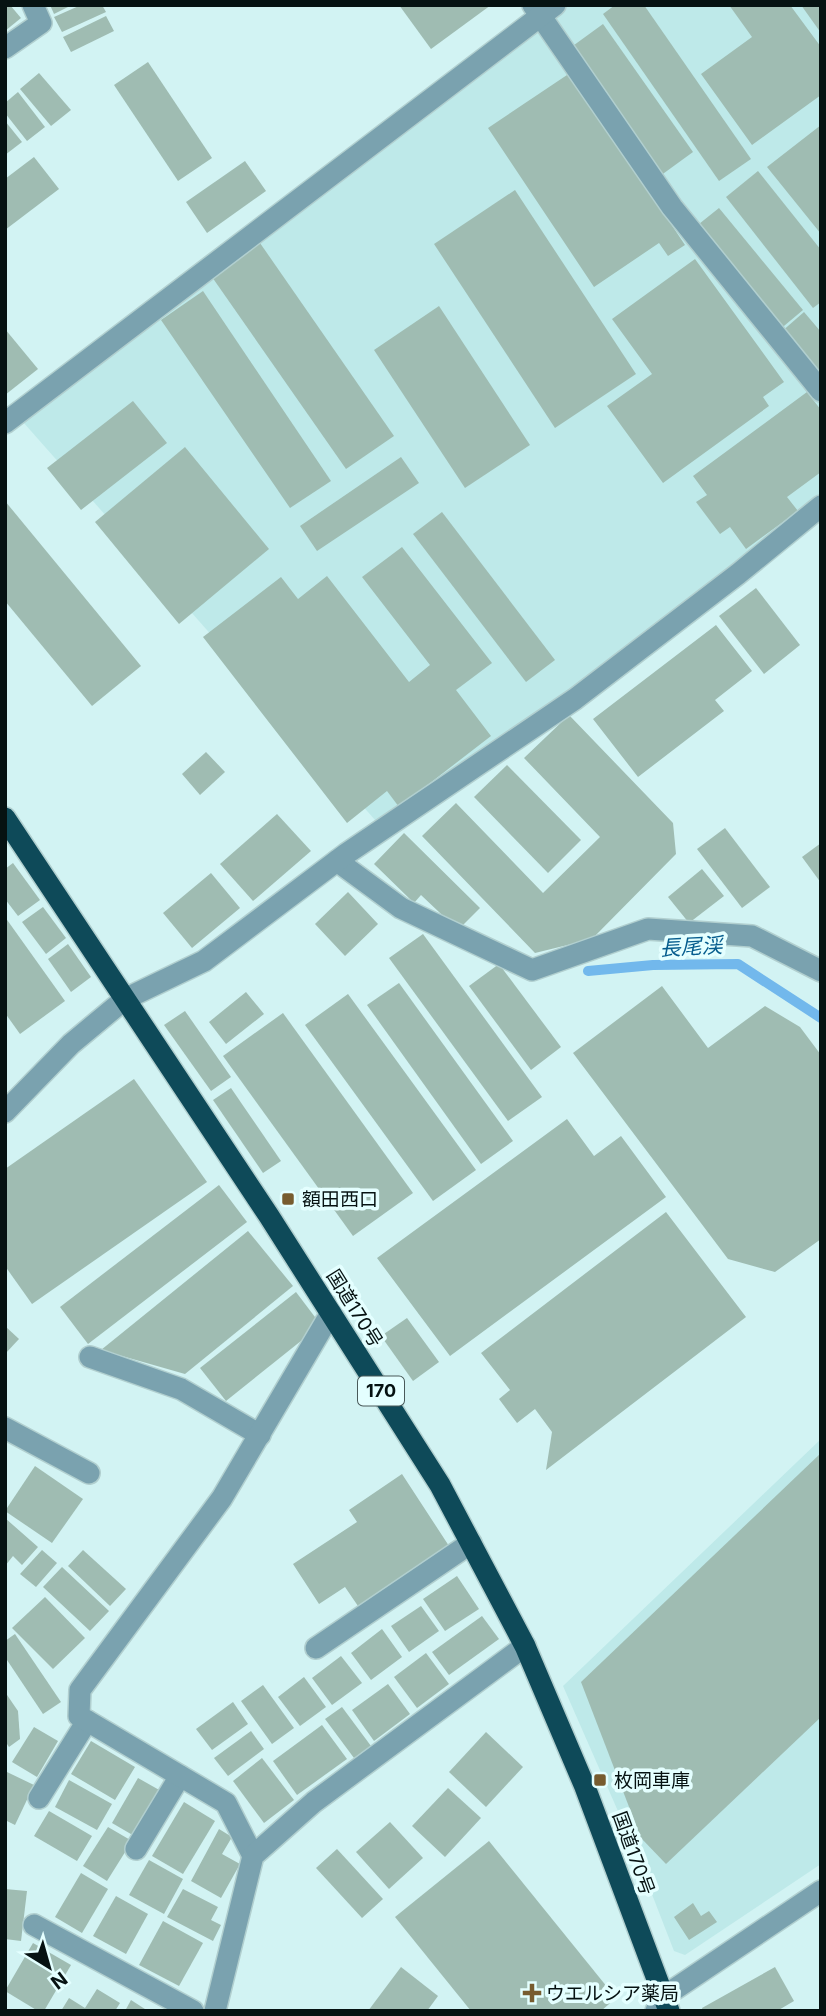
<svg xmlns="http://www.w3.org/2000/svg" width="826" height="2016" font-family="Inter,'Noto Sans JP',sans-serif">
	<style>
		.built { fill: #bee9e9 }
		.lines { fill: none; stroke-linecap: round; stroke-linejoin: round }
		.stream { stroke: #72b8ec; stroke-width: 10 }
		.building { fill: #9fbcb2 }
		.minor-casing { stroke: #b1cfcf; stroke-width: 24 }
		.highway-casing { stroke: #b1cfcf; stroke-width: 24 }
		.minor { stroke: #7aa2af; stroke-width: 21 }
		.highway { stroke: #0e4a59; stroke-width: 21 }
		.poi-dot { fill: #775c2f; stroke: #e4ffff; stroke-width: 2.5 }
		.labels { text-anchor: middle; stroke-width: 7; stroke-linejoin: round; paint-order: stroke }
		.shield { fill: #e4ffff; stroke: #495959; stroke-width: 2 }
		.shield-label { font-size: 18px; font-weight: bold; fill: #061212 }
		.poi-label { font-size: 19px; fill: #061212; stroke: #e4ffff; text-anchor: start }
		.street-label { font-size: 19px; fill: #061212; stroke: #e4ffff }
		.water-label { font-size: 21px; font-style: italic; fill: #065d8e; stroke: #e4ffff }
	</style>
	<rect width="100%" height="100%" fill="#d2f3f3"/>
	<g class="built">
		<path d="M555,5H821V502L383,829L23,422Z"/>
		<path d="M821,1439V1864L685,1955L674,1951L632,1843L563,1686Z"/>
	</g>
	<g class="lines">
		<path class="stream" d="M588,971L653,965L738,964L821,1018"/>
	</g>
	<g class="building">
		<path d="M5,5H10L21,18L5,31Z"/>
		<path d="M50,5H72L54,14Z"/>
		<path d="M81,5H102L106,12L62,32L54,17Z"/>
		<path d="M399,5H491L431,49Z"/>
		<path d="M615,5H644L751,159L719,181L603,14Z"/>
		<path d="M729,5H790L821,47V95L752,145L701,74L752,37Z"/>
		<path d="M801,5H821V33Z"/>
		<path d="M106,16L114,31L71,52L63,37Z"/>
		<path d="M603,24L693,152L660,176L570,48Z"/>
		<path d="M148,62L212,158L178,181L114,85Z"/>
		<path d="M39,73L71,110L51,126L20,89Z"/>
		<path d="M570,73L685,245L668,256L659,243L594,287L488,128Z"/>
		<path d="M18,92L45,127L27,141L5,113V103Z"/>
		<path d="M5,121L22,142L5,155Z"/>
		<path d="M821,125V234L767,167Z"/>
		<path d="M34,157L59,189L5,230V179Z"/>
		<path d="M245,161L266,191L207,233L186,202Z"/>
		<path d="M758,171L821,250V302L813,308L726,197Z"/>
		<path d="M515,190L636,374L555,428L434,244Z"/>
		<path d="M719,208L803,310L778,331L694,228Z"/>
		<path d="M260,243L394,436L346,469L212,277Z"/>
		<path d="M695,259L784,382L763,397L769,406L663,483L607,406L652,374L612,319Z"/>
		<path d="M203,291L331,481L290,508L161,320Z"/>
		<path d="M439,306L530,445L465,488L374,350Z"/>
		<path d="M804,312L821,332V381L780,333Z"/>
		<path d="M5,329L38,369L5,395Z"/>
		<path d="M807,392L821,410V472L787,497L798,511L746,549L730,527L720,534L696,502L707,495L693,476Z"/>
		<path d="M133,401L167,443L81,510L47,468Z"/>
		<path d="M185,447L269,549L179,624L95,522Z"/>
		<path d="M401,457L419,483L317,551L300,526Z"/>
		<path d="M5,501L141,666L92,706L5,601Z"/>
		<path d="M442,512L555,660L526,682L413,534Z"/>
		<path d="M402,547L492,663L456,690L491,736L399,807L387,791L347,823L203,637L281,577L298,599L327,576L409,682L430,665L362,577Z"/>
		<path d="M756,588L800,645L764,674L719,616Z"/>
		<path d="M716,625L752,671L715,700L724,711L638,777L593,719Z"/>
		<path d="M569,715L673,823L676,854L592,939L535,953L422,836L456,803L543,893L600,837L524,758Z"/>
		<path d="M206,752L225,772L200,795L182,774Z"/>
		<path d="M507,765L581,840L548,873L474,797Z"/>
		<path d="M277,814L311,851L253,901L220,864Z"/>
		<path d="M725,828L770,887L742,908L697,849Z"/>
		<path d="M404,833L480,908L458,930L421,895L414,903L374,864Z"/>
		<path d="M821,843V883L802,857Z"/>
		<path d="M13,863L40,900L18,916L5,899V869Z"/>
		<path d="M702,869L724,896L689,923L668,897Z"/>
		<path d="M211,873L240,908L192,948L163,913Z"/>
		<path d="M348,892L378,924L345,956L315,924Z"/>
		<path d="M43,907L66,938L46,954L22,922Z"/>
		<path d="M5,917L65,1001L20,1034L5,1013Z"/>
		<path d="M423,934L542,1097L508,1121L389,958Z"/>
		<path d="M68,944L91,977L71,992L48,959Z"/>
		<path d="M499,964L561,1047L531,1070L469,986Z"/>
		<path d="M399,983L513,1141L481,1164L367,1005Z"/>
		<path d="M662,986L708,1048L765,1006L800,1027L821,1055V1239L775,1272L728,1259L573,1053Z"/>
		<path d="M246,992L264,1014L226,1044L209,1022Z"/>
		<path d="M348,994L476,1170L433,1201L305,1025Z"/>
		<path d="M185,1011L231,1077L211,1091L164,1025Z"/>
		<path d="M283,1013L413,1193L353,1236L223,1056Z"/>
		<path d="M134,1079L207,1182L32,1304L5,1266V1169Z"/>
		<path d="M231,1088L281,1161L263,1173L213,1100Z"/>
		<path d="M567,1119L594,1156L621,1136L666,1197L450,1356L377,1258Z"/>
		<path d="M219,1185L247,1222L88,1344L60,1307Z"/>
		<path d="M666,1212L746,1317L546,1470L552,1432L535,1409L517,1423L499,1399L510,1390L481,1353Z"/>
		<path d="M248,1231L293,1286L185,1374L101,1350Z"/>
		<path d="M296,1292L321,1325L226,1401L200,1368Z"/>
		<path d="M407,1318L439,1362L413,1381L381,1336Z"/>
		<path d="M5,1326L19,1339L5,1354Z"/>
		<path d="M821,1453V1717L666,1864L641,1838L581,1682Z"/>
		<path d="M35,1466L83,1499L52,1543L5,1511Z"/>
		<path d="M402,1474L449,1546L358,1606L345,1587L319,1604L293,1564L357,1522L349,1510Z"/>
		<path d="M5,1518L38,1547L22,1565L13,1556L5,1566Z"/>
		<path d="M42,1550L57,1563L36,1587L20,1574Z"/>
		<path d="M83,1550L126,1589L110,1606L68,1566Z"/>
		<path d="M62,1567L109,1611L90,1631L43,1587Z"/>
		<path d="M457,1576L479,1609L445,1631L423,1599Z"/>
		<path d="M45,1597L85,1638L53,1669L12,1628Z"/>
		<path d="M421,1606L439,1631L409,1652L391,1626Z"/>
		<path d="M482,1616L499,1639L449,1675L432,1652Z"/>
		<path d="M382,1629L402,1657L371,1680L351,1653Z"/>
		<path d="M15,1634L61,1702L43,1714L5,1657V1641Z"/>
		<path d="M426,1653L449,1684L417,1708L394,1677Z"/>
		<path d="M341,1656L362,1683L332,1705L312,1678Z"/>
		<path d="M304,1677L326,1707L300,1726L278,1697Z"/>
		<path d="M388,1684L410,1714L374,1741L352,1710Z"/>
		<path d="M263,1685L294,1728L272,1744L241,1701Z"/>
		<path d="M5,1692L18,1711L20,1739L9,1747L5,1741Z"/>
		<path d="M233,1702L248,1724L212,1750L196,1729Z"/>
		<path d="M342,1707L371,1746L354,1758L325,1719Z"/>
		<path d="M322,1725L347,1759L297,1795L273,1761Z"/>
		<path d="M34,1727L58,1741L37,1777L12,1762Z"/>
		<path d="M251,1731L264,1749L228,1776L214,1758Z"/>
		<path d="M486,1732L523,1767L486,1807L449,1772Z"/>
		<path d="M91,1741L135,1767L115,1800L71,1774Z"/>
		<path d="M262,1758L294,1800L264,1823L233,1781Z"/>
		<path d="M7,1772L34,1785L15,1825L5,1820V1776Z"/>
		<path d="M138,1778L161,1791L136,1837L112,1823Z"/>
		<path d="M69,1780L112,1804L97,1830L55,1807Z"/>
		<path d="M448,1788L481,1818L445,1857L412,1826Z"/>
		<path d="M184,1802L215,1821L183,1874L152,1856Z"/>
		<path d="M49,1811L92,1836L77,1861L34,1836Z"/>
		<path d="M390,1822L423,1858L389,1889L356,1852Z"/>
		<path d="M108,1827L132,1841L107,1881L83,1866Z"/>
		<path d="M219,1829L232,1837L222,1854L240,1864L221,1898L191,1881Z"/>
		<path d="M489,1841L616,1998L601,2011H471L395,1917Z"/>
		<path d="M337,1849L383,1899L362,1918L316,1868Z"/>
		<path d="M149,1860L183,1879L164,1914L129,1895Z"/>
		<path d="M81,1873L108,1889L82,1933L55,1917Z"/>
		<path d="M5,1889L27,1891L21,1941L5,1939Z"/>
		<path d="M183,1889L218,1907L211,1920L221,1925L213,1941L167,1917Z"/>
		<path d="M116,1896L148,1914L126,1954L93,1936Z"/>
		<path d="M693,1903L701,1916L709,1911L717,1922L689,1940L674,1917Z"/>
		<path d="M163,1921L203,1943L179,1986L139,1965Z"/>
		<path d="M33,1943L71,1965L44,2011H38L5,1991Z"/>
		<path d="M401,1967L438,1996L427,2011H368Z"/>
		<path d="M775,1967L794,2001L777,2011H703L702,2008Z"/>
		<path d="M97,1989L120,2003L115,2011H61L69,1998L85,2008Z"/>
		<path d="M131,2000L148,2011H125Z"/>
	</g>
	<g class="lines">
		<g class="minor-casing">
			<g id="minor">
				<path d="M533,5L672,207L821,391"/>
				<path d="M5,48L41,23L33,5"/>
				<path d="M5,423L555,5"/>
				<path d="M337,861L401,908L532,970L648,929L752,936L821,971"/>
				<path d="M5,1112L71,1044L125,999L204,961L346,854L575,699L738,574L821,506"/>
				<path d="M90,1357L181,1389L260,1435"/>
				<path d="M5,1428L89,1473"/>
				<path d="M316,1648L471,1543"/>
				<path d="M39,1798L87,1721"/>
				<path d="M136,1849L180,1776"/>
				<path d="M253,1856L226,1803L79,1716L80,1690L222,1498L331,1313"/>
				<path d="M34,1925L193,2011"/>
				<path d="M215,2011L253,1856L314,1802L525,1646"/>
				<path d="M656,2011L663,1997L821,1891"/>
			</g>
		</g>
		<g class="highway-casing">
			<path id="highway" d="M5,818L269,1216L440,1485L525,1646L585,1787L669,2011"/>
		</g>
		<use href="#minor" class="minor"/>
		<use href="#highway" class="highway"/>
	</g>
	<g class="poi-dot">
		<rect x="281" y="1192" width="14" height="14" rx="3.5"/>
		<rect x="593" y="1773" width="14" height="14" rx="3.5"/>
		<path d="M528.5 1982.5h7v7h7v7h-7v7h-7v-7h-7v-7h7z"/>
	</g>
	<g class="labels">
		<rect class="shield" x="358" y="1376.5" width="46" height="29" rx="5"/>
		<g class="shield-label">
			<text x="381" y="1397">170</text>
		</g>
		<g class="poi-label">
			<text x="302" y="1206">額田西口</text>
			<text x="614" y="1787">枚岡車庫</text>
			<text x="546" y="2000">ウエルシア薬局</text>
		</g>
		<g class="street-label">
			<text transform="translate(355 1308) rotate(58)" y="7">国道170号</text>
			<text transform="translate(634 1853) rotate(70)" y="7">国道170号</text>
		</g>
		<g class="water-label">
			<text transform="translate(691 947) rotate(-3)" y="7">長尾渓</text>
		</g>
	</g>
	<rect width="826" height="2016" fill="none" stroke="#061212" stroke-width="14"/>
	<g transform="translate(49 1967) rotate(143)" stroke="#e4ffff" stroke-width="5" paint-order="stroke">
	<path d="M0-5L12 26L0 18L-12 26Z" fill="#061212"/>
	<text y="-10" font-size="19" font-weight="bold" text-anchor="middle" fill="#061212">N</text>
	</g>
</svg>
